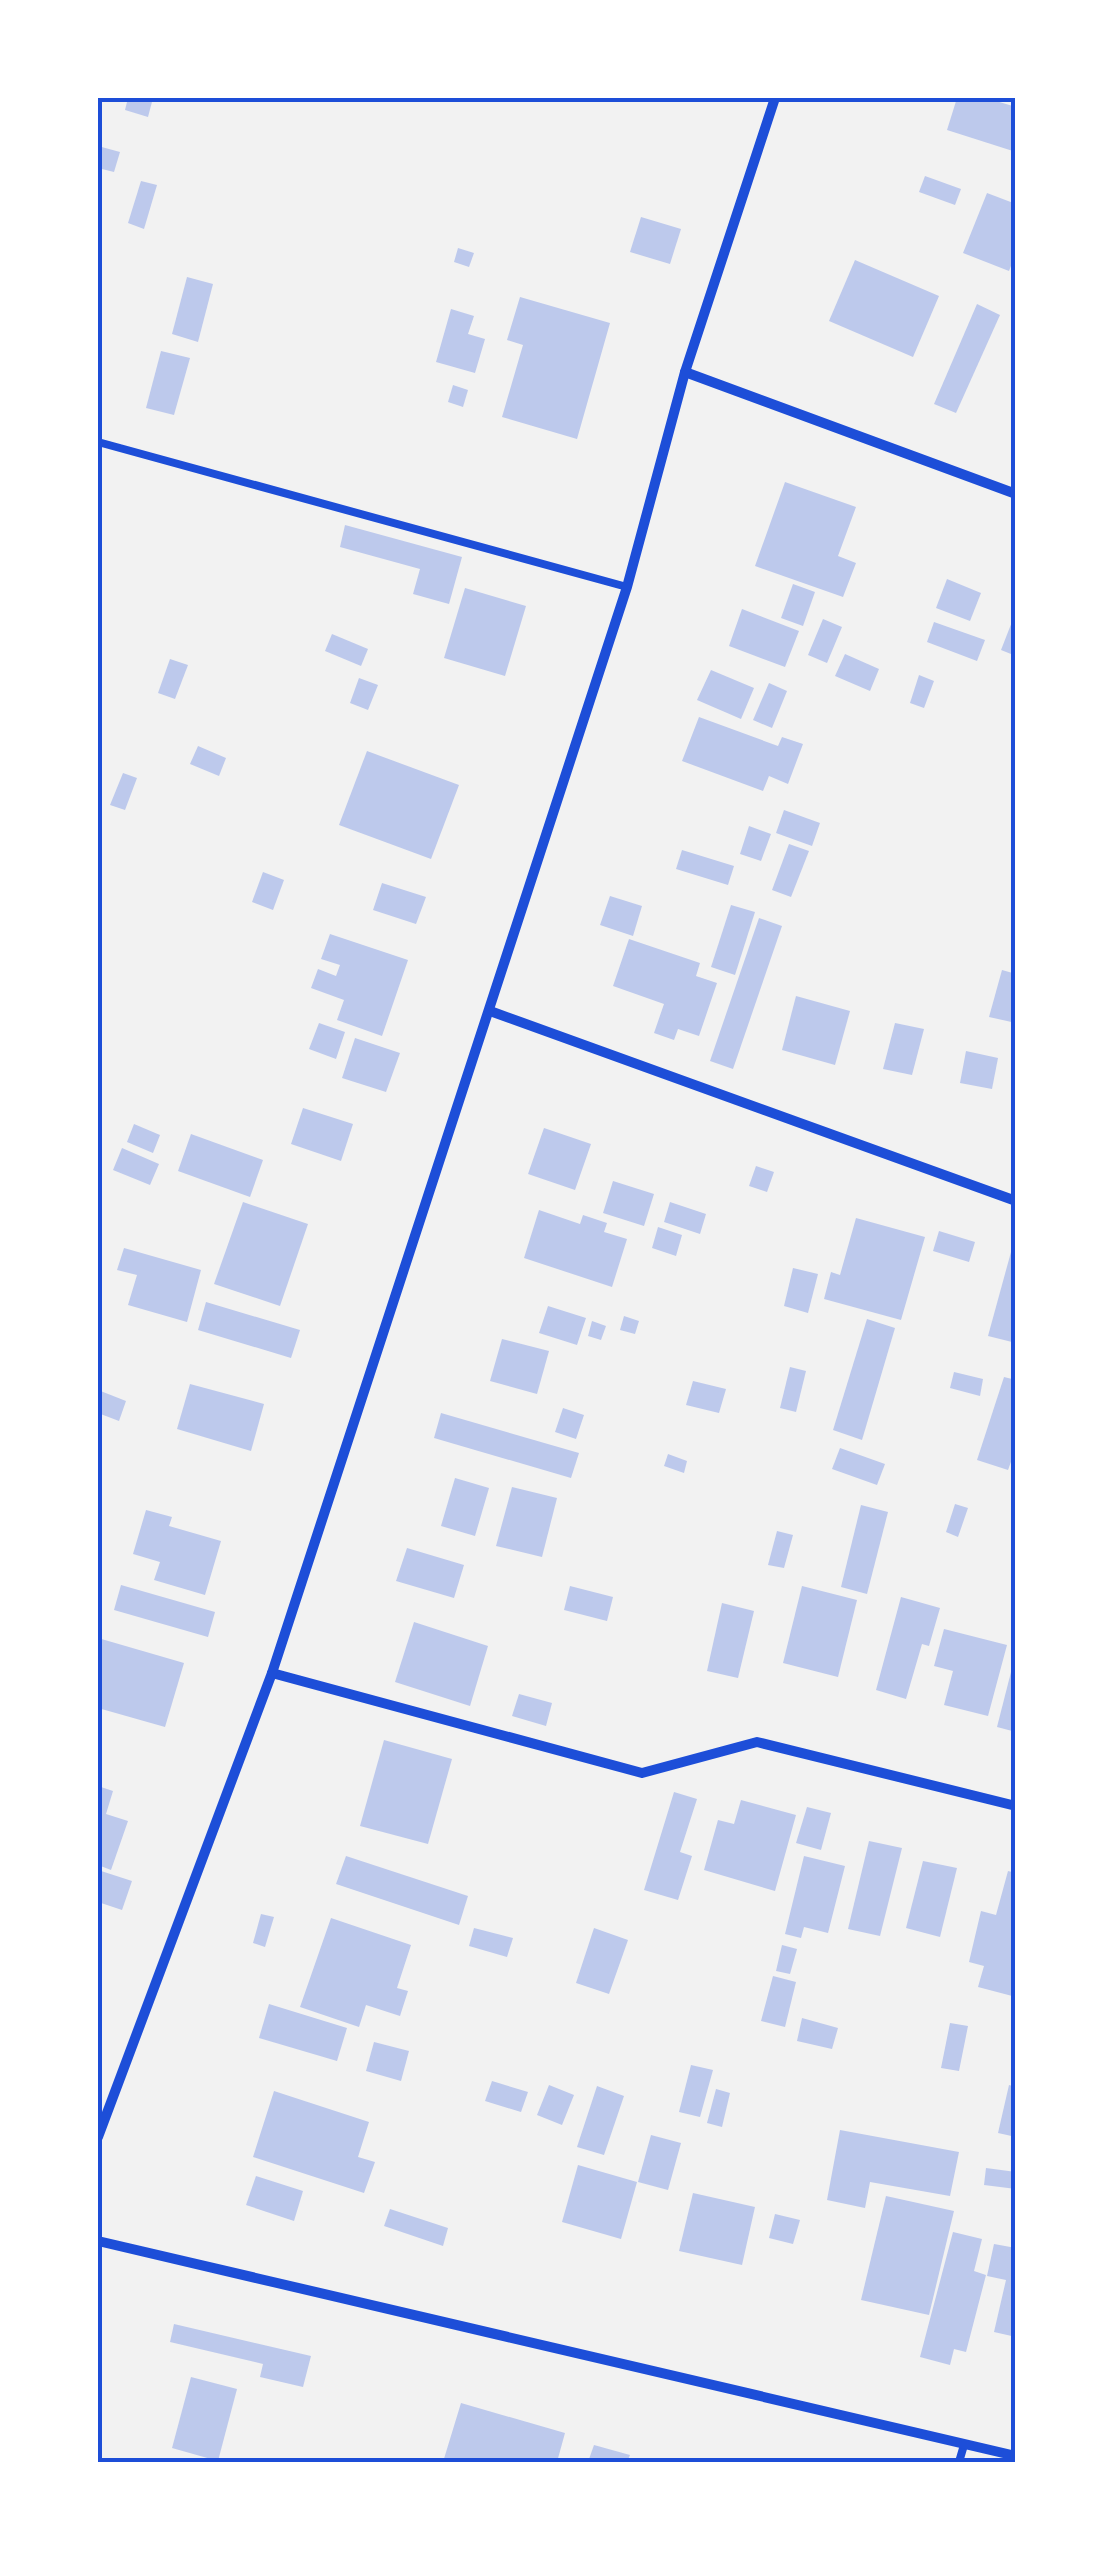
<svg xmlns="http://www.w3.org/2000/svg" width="1113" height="2560" font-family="Merriweather,serif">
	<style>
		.building { fill: #bdc9ec }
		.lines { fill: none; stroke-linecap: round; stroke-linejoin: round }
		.service { stroke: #1d4ed8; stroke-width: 8 }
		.minor { stroke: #1d4ed8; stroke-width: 10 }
		.neatline { fill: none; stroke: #1d4ed8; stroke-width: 4 }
	</style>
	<rect width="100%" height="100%" fill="#f2f2f2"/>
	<g class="building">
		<path d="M128,98H153L148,117L125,110Z"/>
		<path d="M957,98H986L1016,107V152L947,130Z"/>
		<path d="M98,146L120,152L114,172L98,168Z"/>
		<path d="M925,176L961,189L955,205L919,192Z"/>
		<path d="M141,181L157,185L144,229L128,223Z"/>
		<path d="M987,193L1016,204V253L1009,271L963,253Z"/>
		<path d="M641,217L681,229L670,264L630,252Z"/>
		<path d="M458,248L474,253L469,267L454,262Z"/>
		<path d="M855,260L939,296L913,357L829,321Z"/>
		<path d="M187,277L213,284L198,342L172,334Z"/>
		<path d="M520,297L610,323L577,439L502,417L523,345L507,340Z"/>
		<path d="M977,304L1000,315L956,413L934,404Z"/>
		<path d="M451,309L474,316L468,334L485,339L475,373L436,362Z"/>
		<path d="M161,351L190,358L174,415L146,408Z"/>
		<path d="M453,385L468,390L463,407L448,402Z"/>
		<path d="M785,482L856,507L838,556L856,563L843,597L755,566Z"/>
		<path d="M345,525L462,557L449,604L413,594L420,569L340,547Z"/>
		<path d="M947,579L981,593L970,621L936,608Z"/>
		<path d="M793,584L815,592L803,626L781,618Z"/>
		<path d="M465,588L526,606L505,676L444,658Z"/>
		<path d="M742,609L799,631L785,667L729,646Z"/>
		<path d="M1015,614H1016V656L1001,650Z"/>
		<path d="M823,619L842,627L827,663L808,655Z"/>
		<path d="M934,622L985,640L977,661L927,642Z"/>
		<path d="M332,634L368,649L361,666L325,651Z"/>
		<path d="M845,654L879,669L870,691L835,676Z"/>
		<path d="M170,659L188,665L175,699L158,693Z"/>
		<path d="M711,670L754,688L741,719L697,700Z"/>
		<path d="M919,675L934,681L924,708L910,703Z"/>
		<path d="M359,678L378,685L368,710L350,703Z"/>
		<path d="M769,683L787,691L772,728L753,720Z"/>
		<path d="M699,717L778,746L782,737L803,744L788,784L769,776L763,791L682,761Z"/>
		<path d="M198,746L226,758L219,776L190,764Z"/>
		<path d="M367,751L459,785L431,859L339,825Z"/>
		<path d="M123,773L137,778L125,810L110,805Z"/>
		<path d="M784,810L820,823L812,846L776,833Z"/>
		<path d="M749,826L771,834L761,861L740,854Z"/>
		<path d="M789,844L809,851L791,897L772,890Z"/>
		<path d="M682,850L734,866L728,885L676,869Z"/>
		<path d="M263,872L284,880L273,910L252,902Z"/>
		<path d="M382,883L426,897L416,924L373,910Z"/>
		<path d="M610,896L642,906L633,936L600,925Z"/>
		<path d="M731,905L755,912L735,975L711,967Z"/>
		<path d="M759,918L782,926L733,1069L710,1061Z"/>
		<path d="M330,934L408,960L382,1036L337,1020L344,1000L311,988L318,969L336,976L340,965L321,959Z"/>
		<path d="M629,939L700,963L696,976L717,983L699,1036L678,1029L674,1040L654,1033L664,1004L613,986Z"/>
		<path d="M1002,970L1016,974V1023L989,1017Z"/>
		<path d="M796,996L850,1011L835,1065L782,1050Z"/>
		<path d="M319,1023L345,1032L336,1059L309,1049Z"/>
		<path d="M895,1023L924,1029L912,1075L883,1069Z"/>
		<path d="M355,1038L400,1053L386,1092L342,1078Z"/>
		<path d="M966,1051L998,1058L992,1089L960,1083Z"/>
		<path d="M303,1108L353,1124L341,1161L291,1144Z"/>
		<path d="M134,1124L160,1135L153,1153L127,1142Z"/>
		<path d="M544,1128L591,1144L575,1190L528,1174Z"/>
		<path d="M191,1134L263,1160L250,1197L178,1171Z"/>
		<path d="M122,1148L159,1164L150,1185L113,1170Z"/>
		<path d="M756,1166L774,1172L767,1192L749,1186Z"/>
		<path d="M613,1181L654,1194L644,1226L603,1213Z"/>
		<path d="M243,1202L308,1224L280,1306L214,1284Z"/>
		<path d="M670,1202L706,1214L700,1234L664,1222Z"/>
		<path d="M539,1210L580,1224L583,1215L607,1223L604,1232L627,1239L612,1287L524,1258Z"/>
		<path d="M856,1218L925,1237L901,1320L824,1299L831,1272L840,1275Z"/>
		<path d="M658,1227L682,1235L676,1256L652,1248Z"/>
		<path d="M939,1231L975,1242L969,1262L933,1251Z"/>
		<path d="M124,1248L201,1270L187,1322L128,1305L137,1275L117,1270Z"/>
		<path d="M1011,1252L1016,1254V1343L988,1336Z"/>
		<path d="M793,1268L818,1274L808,1313L784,1306Z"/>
		<path d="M206,1302L300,1330L291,1358L198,1330Z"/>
		<path d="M548,1306L586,1318L577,1345L539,1333Z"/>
		<path d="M624,1316L639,1321L635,1334L620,1330Z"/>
		<path d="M867,1319L895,1328L862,1440L833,1430Z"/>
		<path d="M592,1321L606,1326L601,1340L588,1336Z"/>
		<path d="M502,1339L549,1351L537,1394L490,1381Z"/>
		<path d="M790,1367L806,1371L796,1412L780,1408Z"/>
		<path d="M954,1372L983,1379L980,1396L950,1388Z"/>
		<path d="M1004,1377L1016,1380V1448L1008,1470L977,1460Z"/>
		<path d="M693,1381L726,1389L719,1413L686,1405Z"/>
		<path d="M190,1384L264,1404L251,1451L177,1429Z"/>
		<path d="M98,1390L126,1401L119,1421L98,1413Z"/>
		<path d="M563,1408L584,1415L576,1439L555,1432Z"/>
		<path d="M441,1413L579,1453L571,1478L434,1438Z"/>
		<path d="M840,1448L885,1464L877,1485L832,1469Z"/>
		<path d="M668,1454L687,1461L684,1473L664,1466Z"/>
		<path d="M455,1478L489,1488L475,1536L441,1526Z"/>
		<path d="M512,1487L557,1498L542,1557L496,1546Z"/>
		<path d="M955,1504L968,1508L958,1537L946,1532Z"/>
		<path d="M861,1505L888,1512L867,1594L841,1587Z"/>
		<path d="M146,1510L172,1517L169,1526L221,1541L205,1595L154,1580L160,1562L133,1554Z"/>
		<path d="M777,1531L793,1535L784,1568L768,1565Z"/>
		<path d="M407,1548L464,1565L454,1598L396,1581Z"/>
		<path d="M121,1585L215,1612L208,1637L114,1610Z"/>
		<path d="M570,1586L613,1597L607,1621L564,1610Z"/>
		<path d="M802,1586L857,1600L838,1677L783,1663Z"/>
		<path d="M901,1597L940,1608L929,1646L922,1644L906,1699L876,1690Z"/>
		<path d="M722,1603L754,1611L738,1678L707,1671Z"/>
		<path d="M414,1622L488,1646L470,1706L395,1682Z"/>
		<path d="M944,1629L1007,1645L988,1716L944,1705L953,1671L934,1666Z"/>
		<path d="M98,1638L184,1663L165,1727L98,1708Z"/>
		<path d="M1011,1672L1016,1673V1732L997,1727Z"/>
		<path d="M519,1694L552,1703L546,1726L512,1716Z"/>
		<path d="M384,1740L452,1759L428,1844L360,1826Z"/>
		<path d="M98,1786L113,1791L106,1814L128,1821L111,1870L98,1865Z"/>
		<path d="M674,1792L697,1799L680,1852L692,1856L678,1900L644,1890Z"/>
		<path d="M741,1800L796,1815L775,1891L704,1870L718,1820L734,1824Z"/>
		<path d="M807,1807L831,1813L821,1850L796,1843Z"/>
		<path d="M869,1841L902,1848L880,1936L848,1929Z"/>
		<path d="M346,1856L468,1896L459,1925L336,1884Z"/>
		<path d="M804,1856L845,1866L828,1933L804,1927L801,1938L785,1934Z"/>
		<path d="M923,1861L957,1868L940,1937L906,1928Z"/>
		<path d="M98,1870L132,1881L122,1910L98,1902Z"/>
		<path d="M1008,1871L1016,1873V1997L978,1987L984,1966L969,1962L981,1911L996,1915Z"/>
		<path d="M261,1914L274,1917L265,1947L253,1943Z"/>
		<path d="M331,1918L411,1945L397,1988L408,1991L400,2016L366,2005L359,2027L300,2007Z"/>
		<path d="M474,1928L513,1938L507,1957L469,1946Z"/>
		<path d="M594,1928L628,1940L609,1994L576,1983Z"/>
		<path d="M782,1945L797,1949L790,1974L776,1971Z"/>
		<path d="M773,1976L796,1982L785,2027L761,2021Z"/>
		<path d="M269,2004L347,2028L337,2061L259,2038Z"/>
		<path d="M802,2018L838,2028L832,2049L797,2041Z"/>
		<path d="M950,2023L968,2026L959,2071L941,2068Z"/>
		<path d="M374,2042L409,2051L401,2081L366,2071Z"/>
		<path d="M691,2065L713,2070L700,2117L679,2112Z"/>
		<path d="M492,2081L528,2092L521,2112L485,2101Z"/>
		<path d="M549,2085L574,2095L562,2125L537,2115Z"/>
		<path d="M1009,2085L1016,2087V2137L998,2133Z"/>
		<path d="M597,2086L624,2096L604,2155L577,2147Z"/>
		<path d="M716,2089L730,2093L722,2127L707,2123Z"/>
		<path d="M274,2091L369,2122L358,2157L375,2162L364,2193L253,2157Z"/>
		<path d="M840,2130L959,2152L950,2196L870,2182L865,2208L827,2200Z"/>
		<path d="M651,2135L681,2143L668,2190L638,2182Z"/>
		<path d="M578,2165L637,2182L621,2239L562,2222Z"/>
		<path d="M986,2168L1016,2172V2189L984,2185Z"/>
		<path d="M256,2176L303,2191L294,2221L246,2205Z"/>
		<path d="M693,2193L755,2207L742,2265L679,2251Z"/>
		<path d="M886,2196L954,2211L929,2315L861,2300Z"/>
		<path d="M390,2209L448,2228L443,2246L384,2226Z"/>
		<path d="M775,2214L800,2220L793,2244L769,2238Z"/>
		<path d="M953,2232L982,2239L974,2271L986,2275L966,2352L954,2349L950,2365L920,2357Z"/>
		<path d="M994,2244L1016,2248V2337L994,2332L1006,2280L987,2276Z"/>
		<path d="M174,2324L311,2356L303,2387L260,2377L263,2364L170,2342Z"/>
		<path d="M191,2377L237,2389L218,2461L172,2448Z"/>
		<path d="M461,2403L565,2433L557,2462L514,2459L513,2462H443Z"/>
		<path d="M594,2445L630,2455L627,2462H588Z"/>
	</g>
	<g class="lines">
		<g class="service">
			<path d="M98,442L627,587"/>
			<path d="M959,2462L964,2445"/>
		</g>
		<g class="minor">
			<path d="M685,372L1016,494"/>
			<path d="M490,1011L1016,1201"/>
			<path d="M272,1673L642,1773L757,1742L1016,1806"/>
			<path d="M98,2137L272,1673L627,587L685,372L775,98"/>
			<path d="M98,2241L1016,2456"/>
		</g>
	</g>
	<rect width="1113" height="2560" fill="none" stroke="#ffffff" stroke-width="200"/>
	<rect x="100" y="100" width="913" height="2360" class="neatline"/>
</svg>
